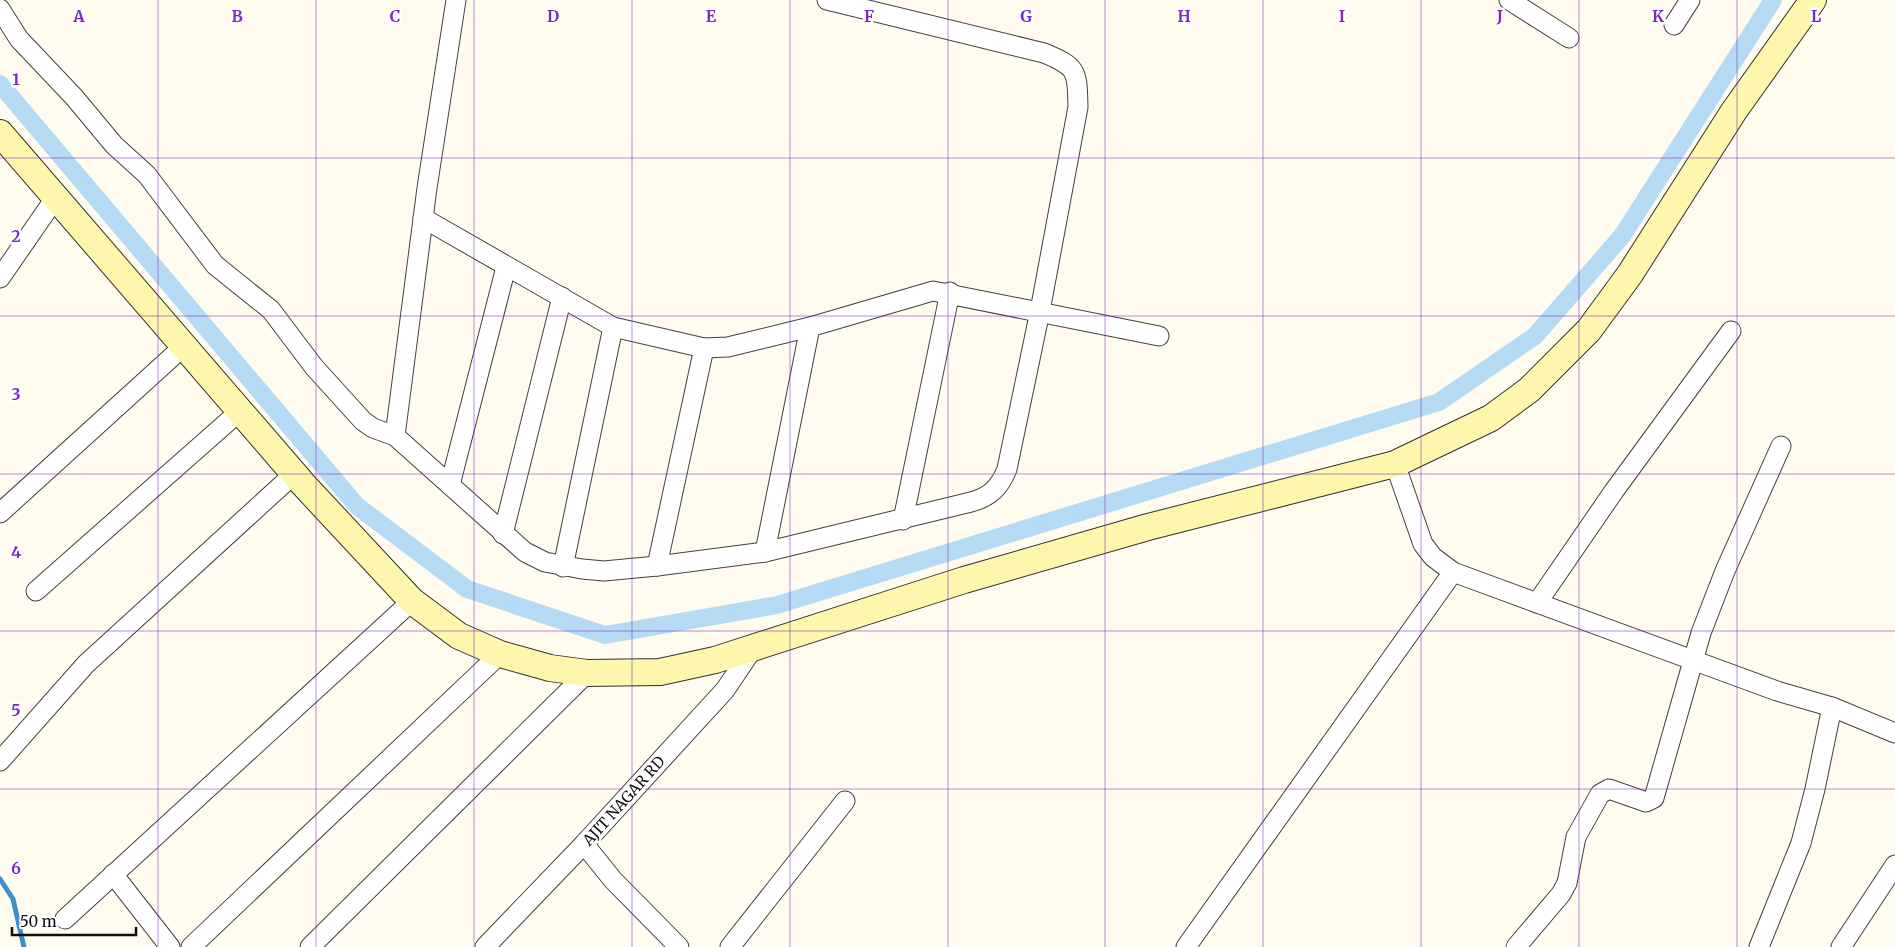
<svg xmlns="http://www.w3.org/2000/svg" width="1895" height="947" font-family="Merriweather,serif">
	<style>
		.lines { fill: none; stroke-linecap: round; stroke-linejoin: round }
		.stream { stroke: #3e8ec9; stroke-width: 5 }
		.canal { stroke: #b5dbf4; stroke-width: 18 }
		.street-casing { stroke: #414141; stroke-width: 21 }
		.secondary-casing { stroke: #303030; stroke-width: 28 }
		.street { stroke: #fff; stroke-width: 19 }
		.secondary { stroke: #fdf6ac; stroke-width: 26 }
		.grid { fill: none; stroke: #7b2cbf; stroke-width: 1; stroke-opacity: 0.55 }
		.labels { text-anchor: middle; stroke-width: 5; stroke-linejoin: round; paint-order: stroke }
		.street-label { font-size: 15px; fill: #0e0e0e; stroke: #fff }
		.grid-label { font-size: 16px; text-anchor: middle; font-weight: bold; fill: #7b2cbf; stroke: #fff; stroke-width: 5; stroke-linejoin: round; paint-order: stroke }
	</style>
	<rect width="100%" height="100%" fill="#fffcef"/>
	<g class="lines">
		<path class="stream" d="M0,879L13,899L24,947"/>
		<path class="canal" d="M0,84L357,506L467,589L605,635L777,605L1439,402L1535,336L1622,236L1773,0"/>
		<g class="street-casing">
			<g id="street">
				<path d="M1509,0L1569,38"/>
				<path d="M0,9L19,39L74,97L114,145L147,175L215,265L271,310L314,367L363,421L373,428L395,436L525,552L545,562L582,569L604,571L657,566L765,552L971,502C990,497 1000,487 1007,469L1040,311L1078,107C1077,71 1078,67 1044,53L827,0"/>
				<path d="M1674,25L1690,0"/>
				<path d="M423,218L613,327L704,348L728,347L810,327L933,291L1159,336"/>
				<path d="M0,278L56,197"/>
				<path d="M395,436L427,188L456,0"/>
				<path d="M1395,464L1423,544L1433,557L1453,572L1777,691L1832,707L1895,733"/>
				<path d="M450,485L506,267"/>
				<path d="M0,513L184,346"/>
				<path d="M903,520L950,292"/>
				<path d="M503,534L562,297"/>
				<path d="M765,552L810,327"/>
				<path d="M657,566L704,348"/>
				<path d="M563,567L613,327"/>
				<path d="M36,591L240,411"/>
				<path d="M1537,603L1614,491L1731,331"/>
				<path d="M0,761L86,664L294,474"/>
				<path d="M584,844L613,880L679,947"/>
				<path d="M113,874L170,947"/>
				<path d="M65,919L412,601"/>
				<path d="M191,947L500,654"/>
				<path d="M310,947L587,673"/>
				<path d="M485,947L584,844L725,690L754,647"/>
				<path d="M730,947L845,801"/>
				<path d="M1186,947L1453,572"/>
				<path d="M1516,947L1561,894L1567,883L1576,837L1600,794L1609,789L1646,802L1654,798L1701,633L1725,571L1781,446"/>
				<path d="M1759,947L1801,843L1815,789L1832,707"/>
				<path d="M1841,947L1895,865"/>
			</g>
		</g>
		<g class="secondary-casing">
			<path id="secondary" d="M0,133L303,484L412,601L459,636L500,654L550,668L587,673L660,672L715,660L964,580L1148,527L1395,464L1491,418L1529,390L1589,330L1630,274L1734,111L1813,0"/>
		</g>
		<use href="#street" class="street"/>
		<use href="#secondary" class="secondary"/>
	</g>
	<path class="grid" d="M158,0V947M316,0V947M474,0V947M632,0V947M790,0V947M948,0V947M1105,0V947M1263,0V947M1421,0V947M1579,0V947M1737,0V947M0,158H1895M0,316H1895M0,474H1895M0,631H1895M0,789H1895"/>
	<g class="labels">
		<g class="street-label">
			<text transform="translate(624 801) rotate(-48)" y="5">AJIT NAGAR RD</text>
		</g>
	</g>
	<g class="grid-label">
		<text x="79" y="22">A</text>
		<text x="237" y="22">B</text>
		<text x="395" y="22">C</text>
		<text x="553" y="22">D</text>
		<text x="711" y="22">E</text>
		<text x="869" y="22">F</text>
		<text x="1026" y="22">G</text>
		<text x="1184" y="22">H</text>
		<text x="1342" y="22">I</text>
		<text x="1500" y="22">J</text>
		<text x="1658" y="22">K</text>
		<text x="1816" y="22">L</text>
		<text x="16" y="85">1</text>
		<text x="16" y="242">2</text>
		<text x="16" y="400">3</text>
		<text x="16" y="558">4</text>
		<text x="16" y="716">5</text>
		<text x="16" y="874">6</text>
	</g>
	<path d="M12 927v8h124v-8" fill="none" stroke="#0e0e0e" stroke-width="2.5"/>
	<text x="20" y="927" font-size="15" fill="#0e0e0e" stroke="#ffffff" stroke-width="4" paint-order="stroke">50 m</text>
</svg>
